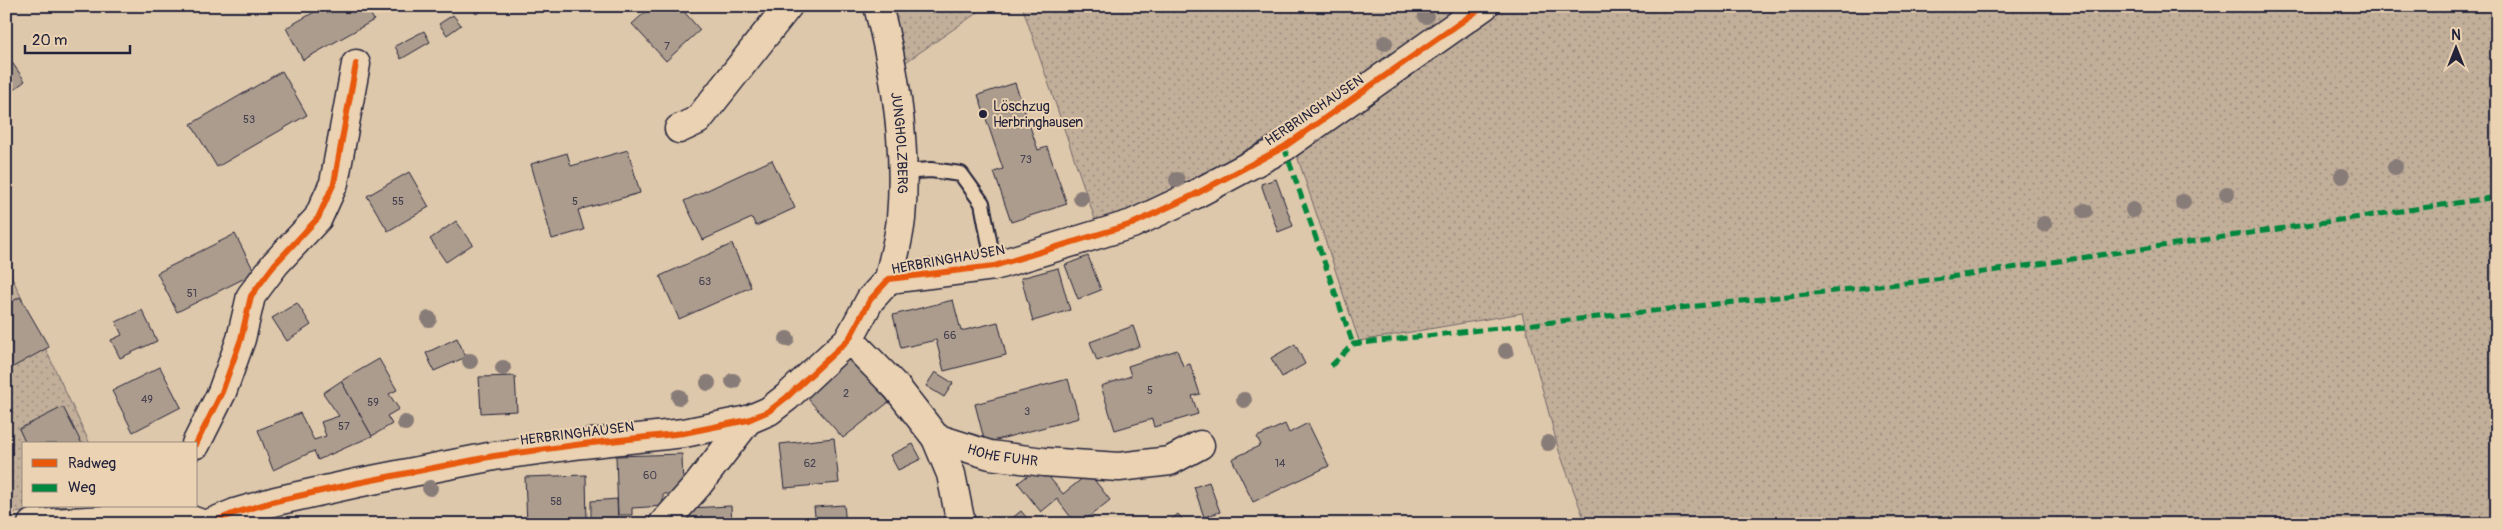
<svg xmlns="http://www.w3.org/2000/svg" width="2503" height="530" font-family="Pangolin,sans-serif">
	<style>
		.green { fill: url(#green-dots); stroke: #72686a }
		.building { fill: #ac9c8d; stroke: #22223b }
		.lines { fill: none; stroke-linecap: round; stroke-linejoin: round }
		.lane-casing { stroke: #22223b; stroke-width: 18 }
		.street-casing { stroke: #22223b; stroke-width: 31 }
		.lane { stroke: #ead2b2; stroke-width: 14 }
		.street { stroke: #ead2b2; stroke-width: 28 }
		.quiet { stroke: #00873e; stroke-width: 5; stroke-dasharray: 10 5; stroke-linecap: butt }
		.cycleway-casing { stroke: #ead2b2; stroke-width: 9 }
		.cycleway { stroke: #e8590c; stroke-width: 6 }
		.tree { fill: #887c78 }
		.poi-dot { fill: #22223b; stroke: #ead2b2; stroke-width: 2 }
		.labels { text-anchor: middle; stroke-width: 4; stroke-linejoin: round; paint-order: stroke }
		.number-label { font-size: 11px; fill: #444050 }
		.poi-label { font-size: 14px; fill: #22223b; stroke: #ead2b2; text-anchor: start }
		.street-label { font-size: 14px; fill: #22223b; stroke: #ead2b2 }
	</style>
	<defs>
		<pattern id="green-dots" width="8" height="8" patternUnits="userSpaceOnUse" patternTransform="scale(1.25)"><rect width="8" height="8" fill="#c2af9a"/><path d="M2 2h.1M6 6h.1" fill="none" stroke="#9d8e7f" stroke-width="1.8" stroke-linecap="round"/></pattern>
	</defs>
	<rect width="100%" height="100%" fill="#dec8ab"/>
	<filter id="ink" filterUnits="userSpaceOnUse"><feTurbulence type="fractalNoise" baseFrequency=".02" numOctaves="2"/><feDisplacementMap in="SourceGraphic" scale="10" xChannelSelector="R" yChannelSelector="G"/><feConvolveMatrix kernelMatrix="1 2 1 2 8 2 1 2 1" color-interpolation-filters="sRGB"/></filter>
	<g filter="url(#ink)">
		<g class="green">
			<path d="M886,6H987L900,66Z"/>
			<path d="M1022,6H2497V524H1586L1559,451L1522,313L1359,341L1287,126L1168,196L1096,222Z"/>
			<path d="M9,271L90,444H24V506L120,507L6,513V273Z"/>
		</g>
		<g class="building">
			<path d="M325,6H366L374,20L303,60L286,28Z"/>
			<path d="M471,6H488L476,14Z"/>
			<path d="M652,6H679L700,30L666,61L632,24Z"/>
			<path d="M453,15L461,25L447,35L439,24Z"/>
			<path d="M424,31L430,42L401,59L395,46Z"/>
			<path d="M6,54L25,81L12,91L6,84Z"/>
			<path d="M282,71L307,115L217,167L191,124Z"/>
			<path d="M1015,83L1038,150L1047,147L1067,204L1011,222L994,172L1003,169L978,95Z"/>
			<path d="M628,150L640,193L578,210L584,230L552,239L531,164L567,153L571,166Z"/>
			<path d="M772,160L795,208L756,226L752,218L703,240L684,201Z"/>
			<path d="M409,172L429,207L388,231L367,196Z"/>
			<path d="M1276,179L1293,226L1278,232L1261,184Z"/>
			<path d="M456,221L473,244L446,262L430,239Z"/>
			<path d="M235,234L255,273L177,312L157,273Z"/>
			<path d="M732,244L751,287L679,319L660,276Z"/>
			<path d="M1088,256L1101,290L1078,299L1065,265Z"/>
			<path d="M1058,268L1070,310L1033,321L1021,278Z"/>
			<path d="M20,297L49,347L6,371V305Z"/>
			<path d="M953,300L961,331L998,322L1006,355L944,371L936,340L901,348L893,315Z"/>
			<path d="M297,303L311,325L287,341L272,318Z"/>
			<path d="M142,310L157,341L120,358L111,340L122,335L116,322Z"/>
			<path d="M1133,326L1140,346L1097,361L1090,342Z"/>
			<path d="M457,338L466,357L434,371L426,353Z"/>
			<path d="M1295,344L1305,364L1282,377L1271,358Z"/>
			<path d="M1177,350L1183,366L1190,364L1200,394L1192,396L1198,414L1154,427L1152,419L1115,430L1101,386L1131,376L1128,366Z"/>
			<path d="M849,356L889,402L843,438L809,400L811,387Z"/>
			<path d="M379,359L397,390L389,394L399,409L387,416L392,424L372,436L341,381Z"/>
			<path d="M160,367L181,407L133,432L112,391Z"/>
			<path d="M935,372L953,383L944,397L926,386Z"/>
			<path d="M515,376L517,411L481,413L479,377Z"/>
			<path d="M1068,379L1079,418L985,443L975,404Z"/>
			<path d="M341,381L372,436L318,460L314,451L273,470L258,430L300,413L314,440L326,436L321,422L339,416L323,393Z"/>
			<path d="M63,407L82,444H26L19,429Z"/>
			<path d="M1308,423L1329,466L1253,502L1232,459L1261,445L1257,437L1285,424L1289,433Z"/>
			<path d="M834,438L839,483L785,488L780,444Z"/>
			<path d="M913,444L921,459L898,470L890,455Z"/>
			<path d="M682,454L683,494H663V506L632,508V515H618L616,456Z"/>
			<path d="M1040,466L1063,494L1089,473L1110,500L1080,524H1076L1057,499L1041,512L1018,483Z"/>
			<path d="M586,475L587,524H527L525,477Z"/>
			<path d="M1209,482L1220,512L1204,517L1194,487Z"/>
			<path d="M617,499L618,524H591V501Z"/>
			<path d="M844,505L846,524H816L814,507Z"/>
			<path d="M731,506L732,524H689L688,508Z"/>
			<path d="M1021,511L1032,524H1005Z"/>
			<path d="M1178,514L1186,524H1166Z"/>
		</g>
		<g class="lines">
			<g class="lane-casing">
				<path id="lane" d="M901,172L931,170L961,174L982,203L994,266"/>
			</g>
			<g class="street-casing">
				<g id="street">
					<path id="s1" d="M878,6C896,74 907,149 901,219C899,239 893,259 889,279"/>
					<path d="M679,129L698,120L788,6"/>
					<path id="s2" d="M849,339L897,388L936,438L990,455L1044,462L1119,467L1170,461L1200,445"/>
					<path d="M936,438L951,474L961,524"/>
					<path d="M196,444L222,392L241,339L251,296L275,264L318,218L334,183L356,64"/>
					<path d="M32,524L180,516L202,524"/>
					<path d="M208,524L235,513L276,501L357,483L494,456L583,444L684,433L748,420L769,411L787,397L849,339L870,300L889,279L994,266L1132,224L1194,195L1284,147L1484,6"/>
					<path d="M663,524L697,486L748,420"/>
				</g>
			</g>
			<use href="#lane" class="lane"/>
			<use href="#street" class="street"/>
			<g class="quiet">
				<path d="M1284,147L1353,344"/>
				<path d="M1331,366L1353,344L1915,282L2497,197"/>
			</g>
			<g class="cycleway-casing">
				<g id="cycleway">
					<path d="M196,444L222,392L241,339L251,296L275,264L318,218L334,183L356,64"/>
					<path d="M208,524L235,513L276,501L357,483L494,456L583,444L684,433L748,420L769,411L787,397L849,339L870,300L889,279L994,266L1132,224L1194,195L1284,147L1484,6"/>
				</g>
			</g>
			<use href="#cycleway" class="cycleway"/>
		</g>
		<g class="tree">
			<circle cx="1426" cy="16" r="8"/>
			<circle cx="1385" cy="43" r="8"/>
			<circle cx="2395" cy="167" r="8"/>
			<circle cx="2342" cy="176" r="8"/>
			<circle cx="1177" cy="180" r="8"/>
			<circle cx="2227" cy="194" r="8"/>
			<circle cx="1081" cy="198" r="8"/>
			<circle cx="2183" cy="202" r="8"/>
			<circle cx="2133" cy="210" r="8"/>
			<circle cx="2085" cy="211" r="8"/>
			<circle cx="2044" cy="224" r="8"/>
			<circle cx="429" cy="319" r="8"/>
			<circle cx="787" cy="339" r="8"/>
			<circle cx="1506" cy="351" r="8"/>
			<circle cx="470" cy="361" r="8"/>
			<circle cx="503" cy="368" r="8"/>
			<circle cx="733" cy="381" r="8"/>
			<circle cx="708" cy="383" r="8"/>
			<circle cx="679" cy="397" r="8"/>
			<circle cx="1244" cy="400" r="8"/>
			<circle cx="405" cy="423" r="8"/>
			<circle cx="1548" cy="443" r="8"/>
			<circle cx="430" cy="488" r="8"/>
		</g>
	</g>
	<circle class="poi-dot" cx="983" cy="114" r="5"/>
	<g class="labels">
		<g class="number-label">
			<text x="667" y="50">7</text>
			<text x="249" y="123">53</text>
			<text x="1026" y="163">73</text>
			<text x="398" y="205">55</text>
			<text x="575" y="205">5</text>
			<text x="705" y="285">63</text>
			<text x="192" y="297">51</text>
			<text x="950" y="339">66</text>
			<text x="1150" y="394">5</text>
			<text x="846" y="397">2</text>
			<text x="147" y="403">49</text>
			<text x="373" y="406">59</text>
			<text x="1027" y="415">3</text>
			<text x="344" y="430">57</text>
			<text x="810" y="467">62</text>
			<text x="1280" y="467">14</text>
			<text x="650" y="479">60</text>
			<text x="556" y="505">58</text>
		</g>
		<g class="poi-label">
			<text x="993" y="111">Löschzug<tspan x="993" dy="16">Herbringhausen</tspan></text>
		</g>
		<g class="street-label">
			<text transform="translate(1314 110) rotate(-34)" y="5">HERBRINGHAUSEN</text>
			<text dy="5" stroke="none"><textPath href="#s1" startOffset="139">JUNGHOLZBERG</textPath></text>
			<text transform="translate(948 259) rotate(-10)" y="5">HERBRINGHAUSEN</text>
			<text transform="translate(577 433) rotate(-7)" y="5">HERBRINGHAUSEN</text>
			<text dy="5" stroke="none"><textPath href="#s2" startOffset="201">HOHE FUHR</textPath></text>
		</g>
	</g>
	<rect width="2503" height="530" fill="none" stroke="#ead2b2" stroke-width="25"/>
	<rect x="12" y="12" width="2478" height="505" fill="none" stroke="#22223b" stroke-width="2" filter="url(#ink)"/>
	<rect x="22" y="442" width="175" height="65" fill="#ead2b2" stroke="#9a8c82"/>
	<rect x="32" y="459" width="25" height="8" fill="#e8590c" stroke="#9a8c82"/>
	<text x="68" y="468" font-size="15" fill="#22223b">Radweg</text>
	<rect x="32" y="484" width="25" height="8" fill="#00873e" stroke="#9a8c82"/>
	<text x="68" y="492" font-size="15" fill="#22223b">Weg</text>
	<g transform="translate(2456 48)" stroke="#ead2b2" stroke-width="4" paint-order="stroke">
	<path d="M0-4L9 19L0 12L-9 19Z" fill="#22223b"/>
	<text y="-8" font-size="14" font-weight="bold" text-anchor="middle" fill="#22223b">N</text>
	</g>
	<path d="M25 45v8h105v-8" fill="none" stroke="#22223b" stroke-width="2.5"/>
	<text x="32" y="45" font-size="15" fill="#22223b" stroke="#ead2b2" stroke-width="4" paint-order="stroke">20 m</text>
</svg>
